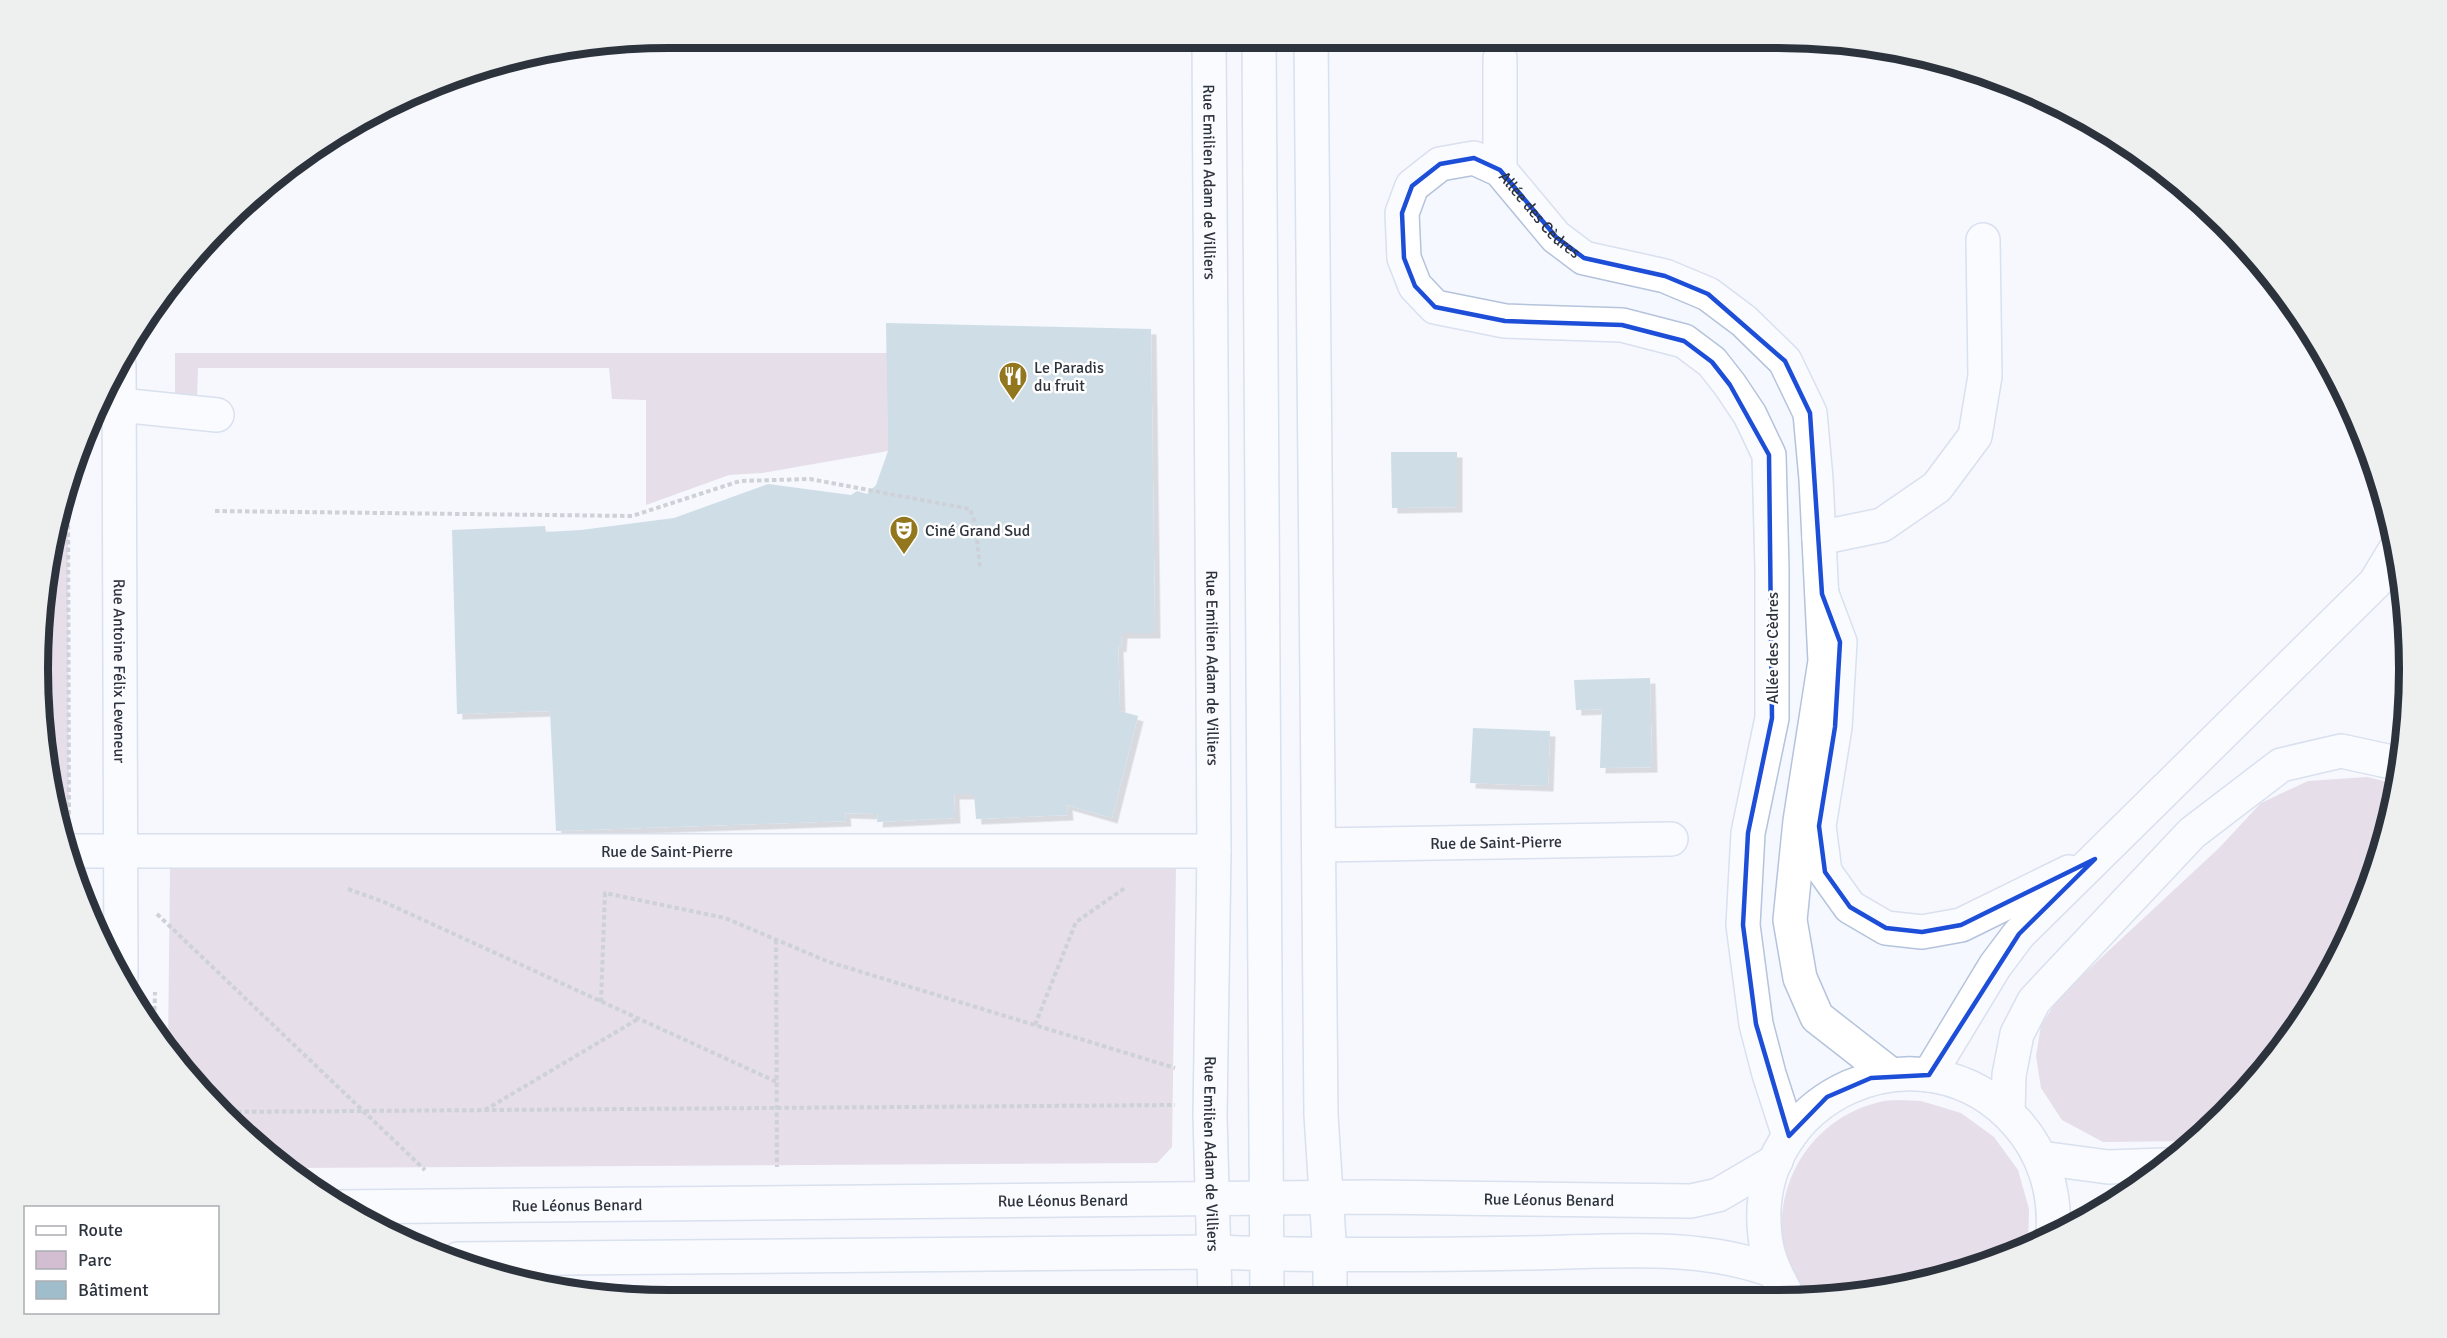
<svg xmlns="http://www.w3.org/2000/svg" width="2447" height="1338" font-family="Signika,sans-serif">
	<style>
		.green { fill: #d2bed0 }
		.building { fill: #9fbdcb; filter: url(#shadow) }
		.lines { fill: none; stroke-linecap: round; stroke-linejoin: round }
		.minor-casing { stroke: #b5c3dc; stroke-width: 36 }
		.major-casing { stroke: #b5c3dc; stroke-width: 36 }
		.highway-casing { stroke: #b5c3dc; stroke-width: 36 }
		.path { stroke: #9fa3ab; stroke-width: 4; stroke-dasharray: 4.5 3; stroke-linecap: butt }
		.minor { stroke: #fff; stroke-width: 33 }
		.major { stroke: #fff; stroke-width: 33 }
		.highway { stroke: #fff; stroke-width: 33 }
		.marked { fill: none; stroke: #1d4ed8; stroke-width: 4.5; stroke-linejoin: round }
		.labels { text-anchor: middle; stroke-width: 5; stroke-linejoin: round; paint-order: stroke }
		.street-label { font-size: 16px; fill: #2d333d; stroke: #fff }
		.poi-label { font-size: 16px; fill: #2d333d; stroke: #fff; text-anchor: start }
		.rim { fill: none; stroke: #2d333d; stroke-width: 8 }
	</style>
	<defs>
		<filter id="shadow"><feDropShadow dx="5.5" dy="5.5" stdDeviation="0" flood-color="#0004"/></filter>
	</defs>
	<rect width="100%" height="100%" fill="#f5f8fe"/>
	<g class="green">
		<path d="M175,353H887L888,451L762,473L729,475L646,505V400L612,399L609,368H198L197,401L175,399Z"/>
		<path d="M68,480L69,851H65L59,832L39,711V627L59,506Z"/>
		<path d="M2367,777L2396,784L2376,872L2325,984L2225,1115L2193,1141L2103,1142L2062,1120L2041,1088L2036,1056L2041,1025L2060,996L2219,848L2261,803L2308,781Z"/>
		<path d="M1176,867L1172,1147L1157,1163L282,1168L194,1086L168,1051L170,869Z"/>
		<path d="M1921,1101L1961,1113L1994,1137L2018,1170L2029,1209L2028,1244L1981,1267L1860,1295H1804C1798,1284 1789,1271 1786,1258C1768,1189 1810,1118 1880,1102C1893,1099 1908,1101 1921,1101Z"/>
	</g>
	<g class="building">
		<path d="M886,323L1151,329L1155,633H1122L1121,647L1118,646L1120,711L1138,716L1112,818L1067,805L1068,815L976,819L974,794H954L955,818L877,822L878,814L845,813L846,821L556,831L550,711L457,714L452,530L545,526L546,532L581,530L674,518L768,484L851,495L857,491L867,494L876,485L888,451Z"/>
		<path d="M1391,452H1457V507L1392,508Z"/>
		<path d="M1650,678L1652,767L1600,768L1602,709L1576,710L1574,680Z"/>
		<path d="M1473,728L1550,731L1548,786L1470,783Z"/>
	</g>
	<g class="lines">
		<g class="minor-casing">
			<g id="minor">
				<path id="s1" d="M1209,38L1214,851L1210,1117L1215,1297"/>
				<path d="M1259,38L1267,1297"/>
				<path d="M1311,38L1321,1115L1330,1256V1297"/>
				<path d="M1500,58V170"/>
				<path id="s2" d="M119,365L121,977"/>
				<path d="M120,405L217,415"/>
				<path d="M1819,538L1882,525L1937,487L1975,436L1985,376L1983,240"/>
				<path id="s3" d="M1319,845L1671,839"/>
				<path id="s4" d="M65,851H1214"/>
				<path id="s5" d="M1789,1136L1769,1074L1756,1024L1743,925L1748,833L1772,718V569L1769,455L1750,415L1730,385L1712,362L1684,341L1622,325L1505,321L1435,307L1415,286L1404,258L1402,213L1412,186L1440,164L1474,158L1500,170L1556,237L1584,258L1665,276L1708,294L1744,321L1785,361L1810,413L1816,479L1825,661L1800,821L1790,920L1800,978L1817,1017L1890,1074"/>
				<path id="s6" d="M340,1207L1372,1197L1691,1201L1718,1195L1776,1161"/>
				<path d="M458,1259L1214,1252C1319,1256 1423,1255 1527,1253C1610,1252 1696,1242 1774,1271"/>
			</g>
		</g>
		<g class="major-casing">
			<g id="major">
				<path d="M2041,1158L2108,1167L2164,1165"/>
				<path d="M1787,1295C1777,1277 1767,1258 1765,1236C1748,1095 1923,1017 2017,1123C2043,1152 2056,1192 2053,1232"/>
			</g>
		</g>
		<g class="highway-casing">
			<g id="highway">
				<path d="M1822,594L1840,642L1835,727L1819,826L1825,872L1850,907L1886,928L1922,932L1961,925L2069,872"/>
				<path d="M1929,1075L1995,966L2019,934L2375,583L2395,550"/>
				<path d="M2008,1113L2009,1075L2017,1034L2034,1001L2192,833L2281,765L2341,751L2401,764"/>
			</g>
		</g>
		<g class="path">
			<path d="M68,480L69,815"/>
			<path d="M215,511L632,516L740,481L810,479L970,509L975,523L980,567"/>
			<path d="M348,889L384,902L777,1082"/>
			<path d="M157,914L425,1170"/>
			<path d="M776,940L777,1167"/>
			<path d="M601,1002L605,893L725,918L829,962L1175,1068"/>
			<path d="M1035,1025L1076,922L1125,888"/>
			<path d="M154,1033L155,992"/>
			<path d="M485,1110L638,1019"/>
			<path d="M222,1112L1175,1105"/>
			<path d="M299,1180H318"/>
			<path d="M621,1298L740,1296"/>
		</g>
		<use href="#minor" class="minor"/>
		<use href="#major" class="major"/>
		<use href="#highway" class="highway"/>
	</g>
	<path d="M0 0H2447V1338H0ZM1474,158L1500,170L1556,237L1584,258L1665,276L1708,294L1785,361L1810,413L1822,594L1840,642L1835,727L1819,826L1825,872L1850,907L1886,928L1922,932L1961,925L2095,859L2019,934L1929,1075L1871,1078L1827,1097L1789,1136L1756,1024L1743,925L1748,833L1772,718L1769,455L1730,385L1712,362L1684,341L1622,325L1505,321L1435,307L1415,286L1404,258L1402,213L1412,186L1440,164Z" fill="#f5f8fe" fill-opacity=".55" fill-rule="evenodd"/>
	<path class="marked" d="M1474,158L1500,170L1556,237L1584,258L1665,276L1708,294L1785,361L1810,413L1822,594L1840,642L1835,727L1819,826L1825,872L1850,907L1886,928L1922,932L1961,925L2095,859L2019,934L1929,1075L1871,1078L1827,1097L1789,1136L1756,1024L1743,925L1748,833L1772,718L1769,455L1730,385L1712,362L1684,341L1622,325L1505,321L1435,307L1415,286L1404,258L1402,213L1412,186L1440,164Z"/>
	<defs>
		<g id="restaurant-pin" transform="scale(1.5)"><path d="M0 17L-7.5 6A9.5 9.5 0 1 1 7.5 6Z" fill="#92771e" stroke="#fff"/><path d="M-5-6h1v4h1v-4h1v4h1v-4h1v5L-1.5 .5V6h-2V.5L-5-1ZM5-6V6H3V1.5H1.5Q1.5-4 5-6Z" fill="#fff"/></g>
		<g id="theatre-pin" transform="scale(1.5)"><path d="M0 17L-7.5 6A9.5 9.5 0 1 1 7.5 6Z" fill="#92771e" stroke="#fff"/><path d="M-5-5.5Q0-4 5-5.5V0Q5 5 0 6Q-5 5-5 0ZM-3.3-2.5H-1v1.5H-3.3ZM1-2.5H3.3v1.5H1ZM-2.8 1Q0 5.5 2.8 1Z" fill="#fff"/></g>
	</defs>
	<g fill-rule="evenodd">
		<use href="#restaurant-pin" x="1013" y="376"/>
		<use href="#theatre-pin" x="904" y="530"/>
	</g>
	<g class="labels">
		<g class="street-label">
			<text dy="6" stroke="none"><textPath href="#s1" startOffset="144">Rue Emilien Adam de Villiers</textPath></text>
			<text dy="6" stroke="none"><textPath href="#s5" startOffset="1378">Allée des Cèdres</textPath></text>
			<text transform="translate(1772 648) rotate(-90)" y="6">Allée des Cèdres</text>
			<text dy="6" stroke="none"><textPath href="#s1" startOffset="630">Rue Emilien Adam de Villiers</textPath></text>
			<text dy="6" stroke="none"><textPath href="#s2" startOffset="306">Rue Antoine Félix Leveneur</textPath></text>
			<text dy="6" stroke="none"><textPath href="#s3" startOffset="177">Rue de Saint-Pierre</textPath></text>
			<text dy="6" stroke="none"><textPath href="#s4" startOffset="602">Rue de Saint-Pierre</textPath></text>
			<text dy="6" stroke="none"><textPath href="#s1" startOffset="1116">Rue Emilien Adam de Villiers</textPath></text>
			<text dy="6" stroke="none"><textPath href="#s6" startOffset="1209">Rue Léonus Benard</textPath></text>
			<text dy="6" stroke="none"><textPath href="#s6" startOffset="723">Rue Léonus Benard</textPath></text>
			<text dy="6" stroke="none"><textPath href="#s6" startOffset="237">Rue Léonus Benard</textPath></text>
		</g>
		<g class="poi-label">
			<text x="1034" y="373">Le Paradis<tspan x="1034" dy="18">du fruit</tspan></text>
			<text x="925" y="536">Ciné Grand Sud</text>
		</g>
	</g>
	<path d="M0 0H2447V1338H0ZM669 48H1778A621 621 0 0 1 2399 669V669A621 621 0 0 1 1778 1290H669A621 621 0 0 1 48 669V669A621 621 0 0 1 669 48Z" fill="#eeefef" fill-rule="evenodd"/>
	<path class="rim" d="M669 48H1778A621 621 0 0 1 2399 669V669A621 621 0 0 1 1778 1290H669A621 621 0 0 1 48 669V669A621 621 0 0 1 669 48Z"/>
	<rect x="24" y="1206" width="195" height="108" fill="#ffffff" stroke="#abadb1" stroke-width="1.5"/>
	<rect x="36" y="1226" width="30" height="9" fill="#ffffff" stroke="#abadb1" stroke-width="1.5"/>
	<text x="78" y="1236" font-size="18" fill="#2d333d">Route</text>
	<rect x="36" y="1251" width="30" height="18" fill="#d2bed0" stroke="#abadb1" stroke-width="1.5"/>
	<text x="78" y="1266" font-size="18" fill="#2d333d">Parc</text>
	<rect x="36" y="1281" width="30" height="18" fill="#9fbdcb" stroke="#abadb1" stroke-width="1.5"/>
	<text x="78" y="1296" font-size="18" fill="#2d333d">Bâtiment</text>
</svg>
